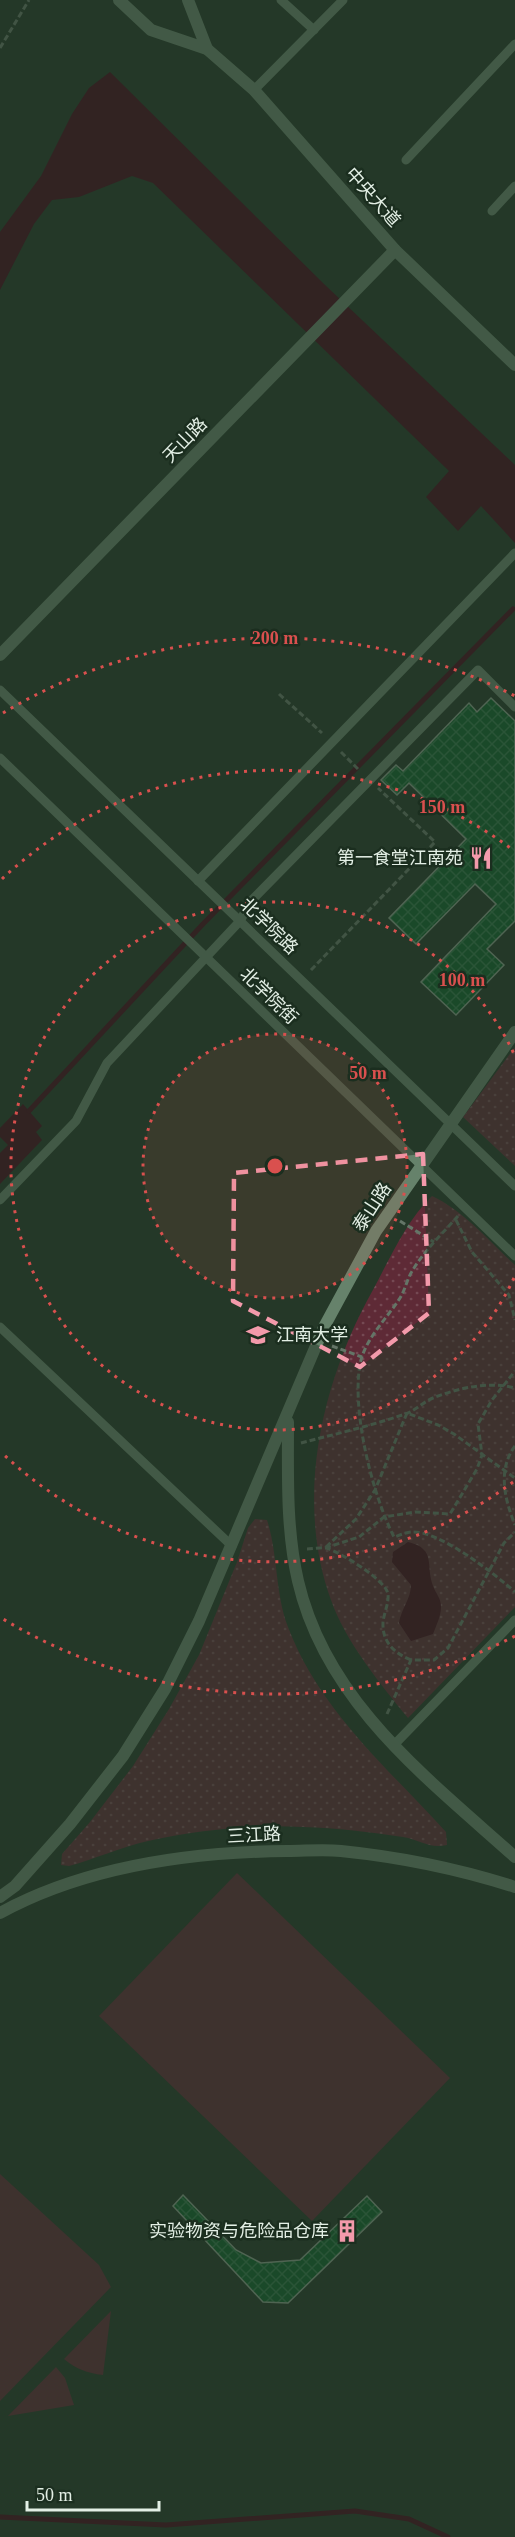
<svg xmlns="http://www.w3.org/2000/svg" width="515" height="2537" font-family="'Times New Roman','Noto Sans SC',serif">
	<style>
		.grass { fill: url(#grass-dots) }
		.pitch { fill: #5e2a36 }
		.water { fill: #43091c }
		.lines { fill: none; stroke-linecap: round; stroke-linejoin: round }
		.stream { stroke: #43091c; stroke-width: 5 }
		.building { fill: url(#building-cross-hatch); stroke: #839986; stroke-width: 1.5 }
		.path { stroke: #647567; stroke-width: 3; stroke-dasharray: 6 3; stroke-linecap: butt }
		.service { stroke: #66826b; stroke-width: 9 }
		.minor { stroke: #66826b; stroke-width: 12 }
		.marked { fill: none; stroke: #f39aab; stroke-width: 4.5; stroke-dasharray: 12 8; stroke-linejoin: round }
		.ring { fill: none; stroke: #d9504e; stroke-width: 3; stroke-dasharray: 3 6 }
		.labels { text-anchor: middle; stroke-width: 5; stroke-linejoin: round; paint-order: stroke }
		.street-label { font-size: 18px; fill: #e3efe5; stroke: #1b2e1f }
		.poi-label { font-size: 18px; fill: #e3efe5; stroke: #1b2e1f; text-anchor: end }
		.centre { fill: #d9504e; stroke: #1b2e1f; stroke-width: 3 }
		.ring-label { font-size: 18px; text-anchor: middle; font-weight: bold; fill: #d9504e; stroke: #1b2e1f; stroke-width: 5; stroke-linejoin: round; paint-order: stroke }
	</style>
	<defs>
		<pattern id="grass-dots" width="8" height="8" patternUnits="userSpaceOnUse" patternTransform="scale(1.5)"><rect width="8" height="8" fill="#5e2a36"/><path d="M2 2h.1M6 6h.1" fill="none" stroke="#754953" stroke-width="1.8" stroke-linecap="round"/></pattern>
		<pattern id="building-cross-hatch" width="8" height="8" patternUnits="userSpaceOnUse" patternTransform="scale(1.5)"><rect width="8" height="8" fill="#0f5d2a"/><path d="M0 0l8 8M0 8l8-8" fill="none" stroke="#327549"/></pattern>
	</defs>
	<rect width="100%" height="100%" fill="#253828"/>
	<g class="grass">
		<path d="M515,1047V1166L463,1117Z"/>
		<path d="M432,1196C464,1211 489,1241 515,1265V1607L408,1718C381,1685 345,1641 331,1600C294,1498 322,1380 374,1288C390,1258 407,1220 432,1196Z"/>
		<path d="M255,1519L267,1520C278,1554 275,1593 288,1627C320,1711 387,1767 446,1832L447,1845C429,1849 421,1840 403,1837C370,1832 337,1828 303,1827C252,1824 197,1830 148,1841C121,1847 95,1859 69,1866L61,1865L62,1854L90,1822L133,1766L169,1709L199,1655L237,1562L248,1528Z"/>
	</g>
	<g class="pitch">
		<path d="M237,1873L450,2078L312,2221L99,2016Z"/>
		<path d="M0,2174L99,2265L111,2287L0,2401Z"/>
		<path d="M111,2311L103,2375C87,2373 76,2369 64,2359Z"/>
		<path d="M56,2367L65,2378L74,2405L8,2416Z"/>
	</g>
	<g class="water">
		<path d="M110,72L324,284L515,465V543L481,506L458,531L426,497L449,471L153,183L132,176L79,197L52,200L34,224L0,290V232L41,176L72,114L89,88Z"/>
		<path d="M23,1104L42,1126L36,1132L42,1140L0,1184V1153L8,1145L0,1137V1128Z"/>
		<path d="M408,1542C437,1549 425,1565 433,1586C436,1594 441,1598 441,1607C441,1616 436,1626 433,1634L411,1641L399,1623C401,1609 411,1599 411,1585L392,1562L393,1552Z"/>
	</g>
	<g class="lines">
		<g class="stream">
			<path d="M29,1111L203,924L513,609"/>
			<path d="M0,2517L166,2525L355,2511L409,2519L448,2537"/>
		</g>
	</g>
	<g class="building">
		<path d="M491,698L515,721V921L487,949L504,965L456,1015L421,982L496,904L475,884L416,944L389,918L466,839L409,783L397,795L381,780L396,765L403,771L469,703L477,712Z"/>
		<path d="M183,2195L236,2250L261,2263L300,2260L367,2196L382,2212L288,2303L263,2302L173,2206Z"/>
	</g>
	<g class="lines">
		<g class="path">
			<path d="M0,48L29,0"/>
			<path d="M279,694L322,733"/>
			<path d="M341,752L360,771"/>
			<path d="M311,970L435,842L378,788"/>
			<path d="M458,1216C442,1234 423,1252 411,1273C407,1280 405,1290 400,1298C388,1317 367,1337 361,1360C350,1406 372,1494 394,1537C400,1535 407,1532 412,1532C439,1530 496,1575 515,1592"/>
			<path d="M456,1220L472,1252L509,1295L515,1320"/>
			<path d="M400,1221L434,1242"/>
			<path d="M332,1346L362,1357"/>
			<path d="M301,1443C335,1434 371,1426 405,1414C415,1411 423,1402 433,1398C458,1388 489,1381 515,1388"/>
			<path d="M515,1446C497,1470 505,1500 515,1525"/>
			<path d="M326,1547L356,1519L375,1490L407,1413L438,1425L454,1434L515,1478"/>
			<path d="M325,1548L359,1537L384,1517L415,1512L450,1514L477,1469L482,1455L478,1424L492,1400L515,1371"/>
			<path d="M307,1549C313,1549 321,1547 326,1548C340,1552 386,1580 388,1594C389,1603 384,1613 383,1622C382,1642 394,1653 411,1660"/>
			<path d="M387,1714L411,1660H434L448,1648L504,1543L515,1532"/>
		</g>
		<g class="service">
			<path d="M281,0L314,30"/>
			<path d="M254,90L343,0"/>
			<path d="M406,160L515,44"/>
			<path d="M492,211L515,186"/>
			<path d="M0,690L515,1186"/>
			<path d="M0,758L515,1256"/>
			<path d="M198,881L515,553"/>
			<path d="M0,1200L76,1121L107,1063L240,921L251,901L478,670L515,707"/>
			<path d="M0,1327L232,1546"/>
			<path d="M393,1746L515,1620"/>
		</g>
		<g class="minor">
			<path d="M119,0L151,30L207,49L254,90L395,250L515,365"/>
			<path d="M188,0L207,49"/>
			<path d="M0,655L395,250"/>
			<path d="M288,1422C288,1475 286,1529 298,1581C326,1702 427,1778 515,1857"/>
			<path d="M0,1897L15,1886L70,1824L123,1756L165,1689L199,1621L324,1327L376,1231L515,1032"/>
			<path d="M0,1913C86,1866 190,1852 287,1851C305,1851 323,1849 341,1851C400,1857 459,1869 515,1887"/>
		</g>
	</g>
	<path d="M0 0H515V2537H0ZM423,1154L429,1313L360,1367L233,1301L234,1173Z" fill="#253828" fill-opacity=".55" fill-rule="evenodd"/>
	<path class="marked" d="M423,1154L429,1313L360,1367L233,1301L234,1173Z"/>
	<circle cx="275" cy="1166" r="132" fill="#d9504e" fill-opacity=".12"/>
	<g class="ring">
		<circle cx="275" cy="1166" r="132"/>
		<path d="M514 1278A264 264 0 1 1 514 1054"/>
		<path d="M513 1482A396 396 0 0 1 2 1453M2 879A396 396 0 0 1 513 850"/>
		<path d="M515 1636A528 528 0 0 1 3 1619M3 713A528 528 0 0 1 515 696"/>
	</g>
	<defs>
		<g id="restaurant-bare" transform="scale(1.8)"><path d="M-5-6h1v4h1v-4h1v4h1v-4h1v5L-1.5 .5V6h-2V.5L-5-1ZM5-6V6H3V1.5H1.5Q1.5-4 5-6Z" fill="#f39aab" stroke="#1b2e1f" stroke-width="2.5" paint-order="stroke"/></g>
		<g id="university-bare" transform="scale(1.8)"><path d="M0-5L7-2L0 1L-7-2ZM-4 1L0 2.5L4 1V4Q0 6-4 4Z" fill="#f39aab" stroke="#1b2e1f" stroke-width="2.5" paint-order="stroke"/></g>
		<g id="building-bare" transform="scale(1.8)"><path d="M-4-6H4V6H1V3H-1V6H-4ZM-2.5-4.3h1.7v1.8h-1.7ZM.8-4.3h1.7v1.8H.8ZM-2.5-1h1.7V.8h-1.7ZM.8-1h1.7V.8H.8Z" fill="#f39aab" stroke="#1b2e1f" stroke-width="2.5" paint-order="stroke"/></g>
	</defs>
	<g fill-rule="evenodd">
		<use href="#restaurant-bare" x="481" y="858"/>
		<use href="#university-bare" x="258" y="1335"/>
		<use href="#building-bare" x="347" y="2231"/>
	</g>
	<g class="labels">
		<g class="street-label">
			<text transform="translate(373 197) rotate(48)" y="6">中央大道</text>
			<text transform="translate(185 440) rotate(-46)" y="6">天山路</text>
			<text transform="translate(269 926) rotate(44)" y="6">北学院路</text>
			<text transform="translate(269 996) rotate(44)" y="6">北学院街</text>
			<text transform="translate(372 1207) rotate(-57)" y="6">泰山路</text>
			<text transform="translate(254 1835) rotate(-3)" y="6">三江路</text>
		</g>
		<g class="poi-label">
			<text x="463" y="864">第一食堂江南苑</text>
			<text x="276" y="1341" text-anchor="start">江南大学</text>
			<text x="329" y="2237">实验物资与危险品仓库</text>
		</g>
	</g>
	<circle cx="275" cy="1166" r="9" class="centre"/>
	<g class="ring-label">
		<text x="275" y="644">200 m</text>
		<text x="442" y="813">150 m</text>
		<text x="462" y="986">100 m</text>
		<text x="368" y="1079">50 m</text>
	</g>
	<path d="M27 2501v9h132v-9" fill="none" stroke="#e3efe5" stroke-width="3"/>
	<text x="36" y="2501" font-size="18" fill="#e3efe5" stroke="#1b2e1f" stroke-width="4.5" paint-order="stroke">50 m</text>
</svg>
